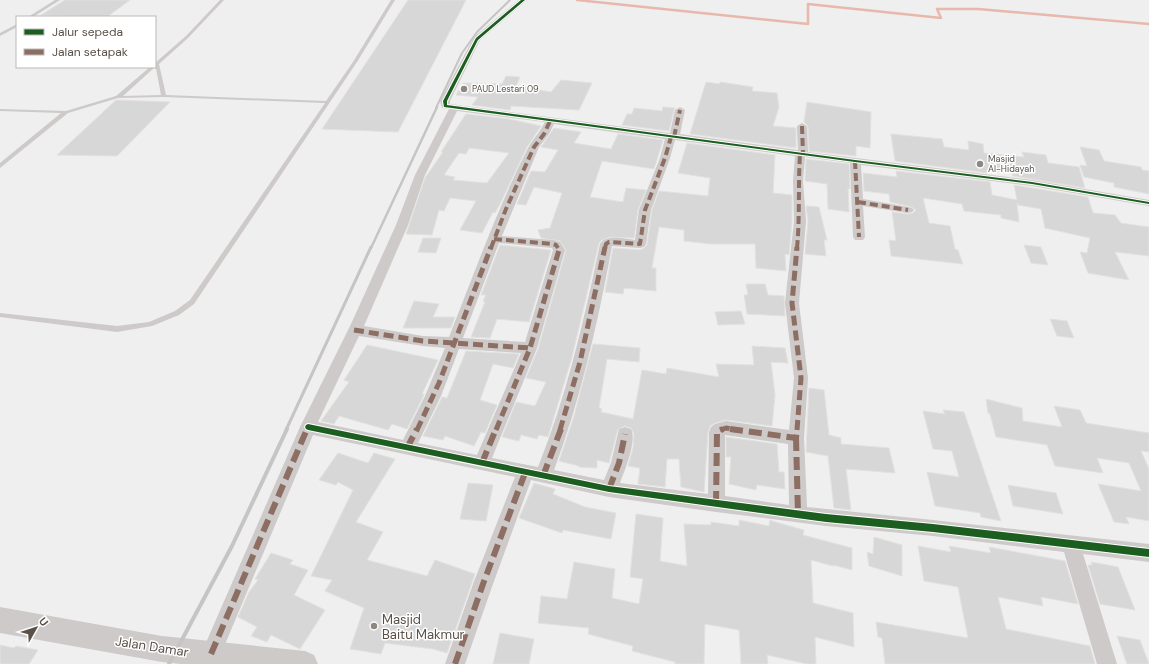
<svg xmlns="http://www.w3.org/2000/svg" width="1149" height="664" font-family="'DM Sans',sans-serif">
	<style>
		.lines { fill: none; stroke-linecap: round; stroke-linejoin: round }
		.stream { stroke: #e8b8ac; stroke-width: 2.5 }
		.building { fill: #d8d7d7; stroke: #e2e1e0; fill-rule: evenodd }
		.service { fill: #cdcac9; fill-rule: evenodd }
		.minor { fill: #cdcac9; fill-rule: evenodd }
		.tertiary { fill: #cdcac9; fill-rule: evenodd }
		.rail-far3 { stroke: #c7c5c4; stroke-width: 2 }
		.rail-far2 { stroke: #c7c5c4; stroke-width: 2.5 }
		.rail-far1 { stroke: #c7c5c4; stroke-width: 3 }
		.rail { stroke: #c7c5c4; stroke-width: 4 }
		.quiet-far2 { stroke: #8d6e63; stroke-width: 4; stroke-dasharray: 8 4; stroke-linecap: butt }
		.quiet-far1 { stroke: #8d6e63; stroke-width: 5; stroke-dasharray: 10 5; stroke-linecap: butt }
		.quiet { stroke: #8d6e63; stroke-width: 6; stroke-dasharray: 13 6; stroke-linecap: butt }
		.cycleway-casing { stroke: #fff; stroke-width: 2 }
		.cycleway { fill: #1b5e20; fill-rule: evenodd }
		.poi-dot { fill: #8e8882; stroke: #fff; stroke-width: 1.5 }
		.labels { text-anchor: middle; stroke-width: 3; stroke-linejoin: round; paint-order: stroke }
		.far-poi-label { font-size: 9px; fill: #5a5047; stroke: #fff; text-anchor: start }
		.near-poi-label { font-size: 13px; fill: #5a5047; stroke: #fff; text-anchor: start }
		.near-street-label { font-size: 13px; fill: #5a5047; stroke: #fff }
	</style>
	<rect width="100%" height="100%" fill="#efefef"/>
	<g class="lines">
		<path class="stream" d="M577,0L808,24V4L941,18L937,9H978L1149,24"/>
	</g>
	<g class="building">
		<path d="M65,0H130L107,17L41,15Z"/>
		<path d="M408,0H466L398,132L322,129Z"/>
		<path d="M506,76L520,77L516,86L529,87V88L551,92L561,80L592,83L579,110L511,106L510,110L472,105L478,97L456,95L463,83L502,84Z"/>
		<path d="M706,82L720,84V82L753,87L752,91L777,93L779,107L773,126L796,128V148L690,134Z"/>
		<path d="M116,100L170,102L117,156L57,155Z"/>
		<path d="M807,102L871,112L870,148L856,146V156L809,151L808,126L804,122Z"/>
		<path d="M663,107L675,108L674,110L669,131L622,125L627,114H632L634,108L662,111Z"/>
		<path d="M466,114L509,119L541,126L527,147L501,202L495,213L493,212L482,233L460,230L476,201L450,198L444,211L439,210L432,235L406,234L425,178L443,152H441ZM469,148L509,153L487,183L453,180L455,177L444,175L459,153L466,154Z"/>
		<path d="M554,128L581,132L574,143L611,149L618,134L663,140L654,169L602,161L590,197L623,202L626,188L646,190L638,210L634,238L610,237L602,240L599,243L572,357L548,437L539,435L537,439L521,435L519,441L502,437L516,402L535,406L546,382L526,378L538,349L566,250L560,241L541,238L538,230L550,228L562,193L534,187L526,205L517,204L531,171L545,172L558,150L541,147Z"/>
		<path d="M891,134L942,139L944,147L969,150L968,141L983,144L984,153L1024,157L1022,152L1046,155L1048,163L1079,167L1085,188L1013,176L1012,173L988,170V173L895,161Z"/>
		<path d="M687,143L775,155L773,193L792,195V221L789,255L785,254L786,271L756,268L755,244H711L684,241V230L659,227L652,268H656V291L624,288L623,294L605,292L613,248L640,250L644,248L647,245L652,210L659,191L708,196L710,178L678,173Z"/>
		<path d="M1080,147L1099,150L1104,161L1141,167L1142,170L1149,171V194L1114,187V183L1084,177L1080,165L1087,166Z"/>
		<path d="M806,159L849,164L850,189L848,188L849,212L828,209L827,184L805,181Z"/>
		<path d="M896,171L990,182L992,195L1017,200L1014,185L1088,197L1093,213L1115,215L1121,223L1149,227V256L1115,252L1129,280L1088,273L1080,252L1087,253L1090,238L1045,228L1041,209L1018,205L1017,203L1019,222L1001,218V215L964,211L962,204L923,198L929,223L950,226L955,249L958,250L963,264L891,256L889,240L896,241L892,212L908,214L913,213L916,210L912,207L890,202L889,194L864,191L863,173L897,177Z"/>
		<path d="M806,206L819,207L827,240H824L826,256L805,254L808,221Z"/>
		<path d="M423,238H441L436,253L418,252Z"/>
		<path d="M500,245L551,250L529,322L497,319L490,338L471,337L485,302L483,301L486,295H481Z"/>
		<path d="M1024,245L1041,247L1048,265L1031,263Z"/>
		<path d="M746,284H765L768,295L784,296L785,316L747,314L744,295H748Z"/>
		<path d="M414,301L439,304L433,317H455L451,328H403Z"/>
		<path d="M741,311L745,324L718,325L715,312Z"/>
		<path d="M1050,319L1067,321L1074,338L1057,336Z"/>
		<path d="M593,344L640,348L639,362L607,359L599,408L602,409L601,412L633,419L642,370L666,374L667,368L719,377L716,364L754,365L752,346L785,348L788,363L771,362L775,395L772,426L726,420L715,423L710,426L708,432L704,492L681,487L679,459H667L665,487L638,484L640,468L628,466L633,448L634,434L631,428L625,426L618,429L609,463L597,460V468L579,467V466L559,461L574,416Z"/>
		<path d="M367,345L438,360L422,394H424V395L407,429L392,424L388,430L339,416L334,424L321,421L349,382L344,380Z"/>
		<path d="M466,351L519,354L513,368L493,364L480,400L497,405L485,433L481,432L474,446L445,436L443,440L423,436L442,397L447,398Z"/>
		<path d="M809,388L824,390L829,435L841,438V444L889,448L895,473L846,469L851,510L834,508L828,456L806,452Z"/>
		<path d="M986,399L1022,408L1023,421L1062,427L1054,406L1080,410L1086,423L1149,433V452L1141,451L1149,469V521L1126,517L1129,524L1114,522L1098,484L1141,491L1129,463L1097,458L1103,473L1055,466L1047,445L996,437L990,414L988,413Z"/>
		<path d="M943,410L964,412L1001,521L981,517L980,513L935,506L927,472L959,477L952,451L933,449L923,411L945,414Z"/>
		<path d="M726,437L777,444L779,472H784L785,489L757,485L756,490L729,484L731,457H726Z"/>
		<path d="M338,453L368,463L374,453L395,459L356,522L383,532L367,560L427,576L435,560L475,574L447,653L433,649L385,643L381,654L350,649L364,608L325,591L332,580L311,576L353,490L338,482L336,485L319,480Z"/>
		<path d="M468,483L493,485L486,521L460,519Z"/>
		<path d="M534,483L555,489L553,494L585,507L616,513L611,539L563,530L562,533L519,518Z"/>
		<path d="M1008,485L1056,493L1063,514L1013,506Z"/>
		<path d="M636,514L663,518L660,561L687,566L684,524L711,525V522L739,526V520L769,526L770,520L772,521L804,530L803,535L852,548V570L833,565V566L811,560L813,603L853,613L854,647L815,637L816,664H807L767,655L768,664H741L739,630L705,624L704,664H675V662L632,651L633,646L588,634L589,628L538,623L541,596L567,599L574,562L615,569L612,598L639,604L643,579L630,577Z"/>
		<path d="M874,537L902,545V576L869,566L867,552L873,554Z"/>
		<path d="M918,546L951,552L949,546L991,553L989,547L1065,561L1078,604L1041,597L1043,606L998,597L1006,629L1090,646L1095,664H885L882,638L878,637L876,622L968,638L958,587L924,581Z"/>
		<path d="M271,553L293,560L290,564L308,570L294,595L325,610L300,649L271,635L267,642L251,636L257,627L238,617L249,592L258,580L255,579Z"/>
		<path d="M1091,562L1118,567L1135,610L1100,604L1088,565H1092Z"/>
		<path d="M500,633L534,639L529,664H493Z"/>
		<path d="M1117,636L1140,640L1149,664H1127Z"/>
		<path d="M0,645L14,648L16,646L38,650L29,664H0Z"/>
	</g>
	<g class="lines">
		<g class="service">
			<path d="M55,0H60L33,17H28Z"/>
			<path d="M220,0H224L188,38L159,64L166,95L326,101L353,62L391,0H395L357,62L194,304L179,315L152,326L117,332L0,317V313L117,326L149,322L175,311L190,300L325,103L164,97L118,98L68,113L0,168V163L61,113L0,111V109L66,111L116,96L150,67H155L123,96L161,95L155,63L186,36Z"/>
			<path d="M17,24V27L0,36V33Z"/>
		</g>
		<path class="minor" d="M519,0H527L480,40L450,101V104L670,133L675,110L680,107L685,110L680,134L798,150L797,126L802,123L807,126L808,152L1032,180L1149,200V206L1032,186L861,165L863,199L908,207L912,208L914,210L912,212L908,213L863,206L865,237L863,240H855L853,237L850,163L805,157L803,181L806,221L799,303L808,378L804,438L807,507L933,520L1149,544V562L1083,554L1117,664H1097L1064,552L933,536L826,526L716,512L609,497L531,480L493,584L465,664H445L473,584L515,477L313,435L218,661L212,664L204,661L201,654L300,427L351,324L396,225L415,175L449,109L442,108L440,101L474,37ZM457,111L545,122C540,132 533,139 528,148C497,209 474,274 449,337L423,336L364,326L408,225L425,175ZM554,124L665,139L660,158L639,210L635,240C624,239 606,234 600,244C584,320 567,395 538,467L492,458L537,348L565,250L560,242L553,240L502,236L539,147L549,134ZM675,140L795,156L793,181L794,221L785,303L794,378L789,430L726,421L715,424L711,427L709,432L708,494L620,483C625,470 637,441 631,429L625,427L619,429L611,463L604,480L554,470C581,398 598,322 612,246L640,248L644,247L646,244L651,210L670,158ZM499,243L552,248L553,250L525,342L463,338ZM359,336L423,346L445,348L425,396L403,440L318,422ZM459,349L521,353L477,455L418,443L441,396ZM725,435L788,444L789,505L725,496Z"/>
		<path class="tertiary" d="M0,607L162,636L305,651L314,655L318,664H181L162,662L0,633Z"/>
		<path class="rail-far3" d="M436,108L462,53L477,32L510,0"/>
		<path class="rail-far2" d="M371,248L437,107"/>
		<path class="rail-far1" d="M286,430L371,247"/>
		<path class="rail" d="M169,664L232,546L287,429"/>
		<g class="quiet-far2">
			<path d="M802,126L803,154"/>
			<path d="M674,137L680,110"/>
			<path d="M855,161L859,237"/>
			<path d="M858,202L908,210"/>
			<path d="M494,239L553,244L556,245L558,248"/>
			<path d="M491,248L506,209L534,147L544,134L550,121"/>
			<path d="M605,248L606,244L609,242L640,244L645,210L665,158L671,137"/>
			<path d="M797,248C800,217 798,186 800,154"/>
		</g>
		<g class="quiet-far1">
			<path d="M354,330L423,341L530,348"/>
			<path d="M307,430L308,427"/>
			<path d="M417,430L439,383L491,247"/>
			<path d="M496,430L530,348L559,250L557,247"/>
			<path d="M560,430L580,362L605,247"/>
			<path d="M720,430L726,428L737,430"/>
			<path d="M797,430L801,378L792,303L797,247"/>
		</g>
		<g class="quiet">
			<path d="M730,429L796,438L797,429"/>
			<path d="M796,438L798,514"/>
			<path d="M407,448L417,429"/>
			<path d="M482,463L496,429"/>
			<path d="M543,476L561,429"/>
			<path d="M609,489L619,463L625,434"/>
			<path d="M716,504L717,432L723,429"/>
			<path d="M211,654L307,429"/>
			<path d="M455,664L483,584L525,473"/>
		</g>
		<g class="cycleway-casing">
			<g id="cycleway">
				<path d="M521,0H525L478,40L447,101V105L855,160L1032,182L1149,202V204L1032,184L855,162L444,107L443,101L476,38Z"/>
				<path d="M308,424L609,486L826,514L933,524L1149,549V557L933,532L826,522L609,492L308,430L306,429L305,427L306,425Z"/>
			</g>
		</g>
		<use href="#cycleway" class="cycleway"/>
	</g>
	<g class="poi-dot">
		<circle cx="464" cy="89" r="4"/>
		<circle cx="980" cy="164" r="4"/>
		<circle cx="374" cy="626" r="4"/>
	</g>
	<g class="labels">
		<g class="far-poi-label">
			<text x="472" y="92">PAUD Lestari 09</text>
			<text x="988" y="162">Masjid<tspan x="988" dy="10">Al-Hidayah</tspan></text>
		</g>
		<g class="near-poi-label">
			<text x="382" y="624">Masjid<tspan x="382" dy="15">Baitu Makmur</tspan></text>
		</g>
		<g class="near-street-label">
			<text transform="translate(152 646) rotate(9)" y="5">Jalan Damar</text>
		</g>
	</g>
	<rect x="16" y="16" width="140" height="52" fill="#ffffff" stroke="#bdb9b5"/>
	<rect x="24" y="29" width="20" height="6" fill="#1b5e20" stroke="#bdb9b5"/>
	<text x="52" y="36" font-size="12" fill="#5a5047">Jalur sepeda</text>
	<rect x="24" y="49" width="20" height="6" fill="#8d6e63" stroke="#bdb9b5"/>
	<text x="52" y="56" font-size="12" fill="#5a5047">Jalan setapak</text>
	<g transform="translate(36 628) rotate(51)" stroke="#ffffff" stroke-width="3" paint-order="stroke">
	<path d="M0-3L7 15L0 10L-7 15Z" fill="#5a5047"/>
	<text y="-6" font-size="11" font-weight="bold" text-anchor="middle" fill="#5a5047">U</text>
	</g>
</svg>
